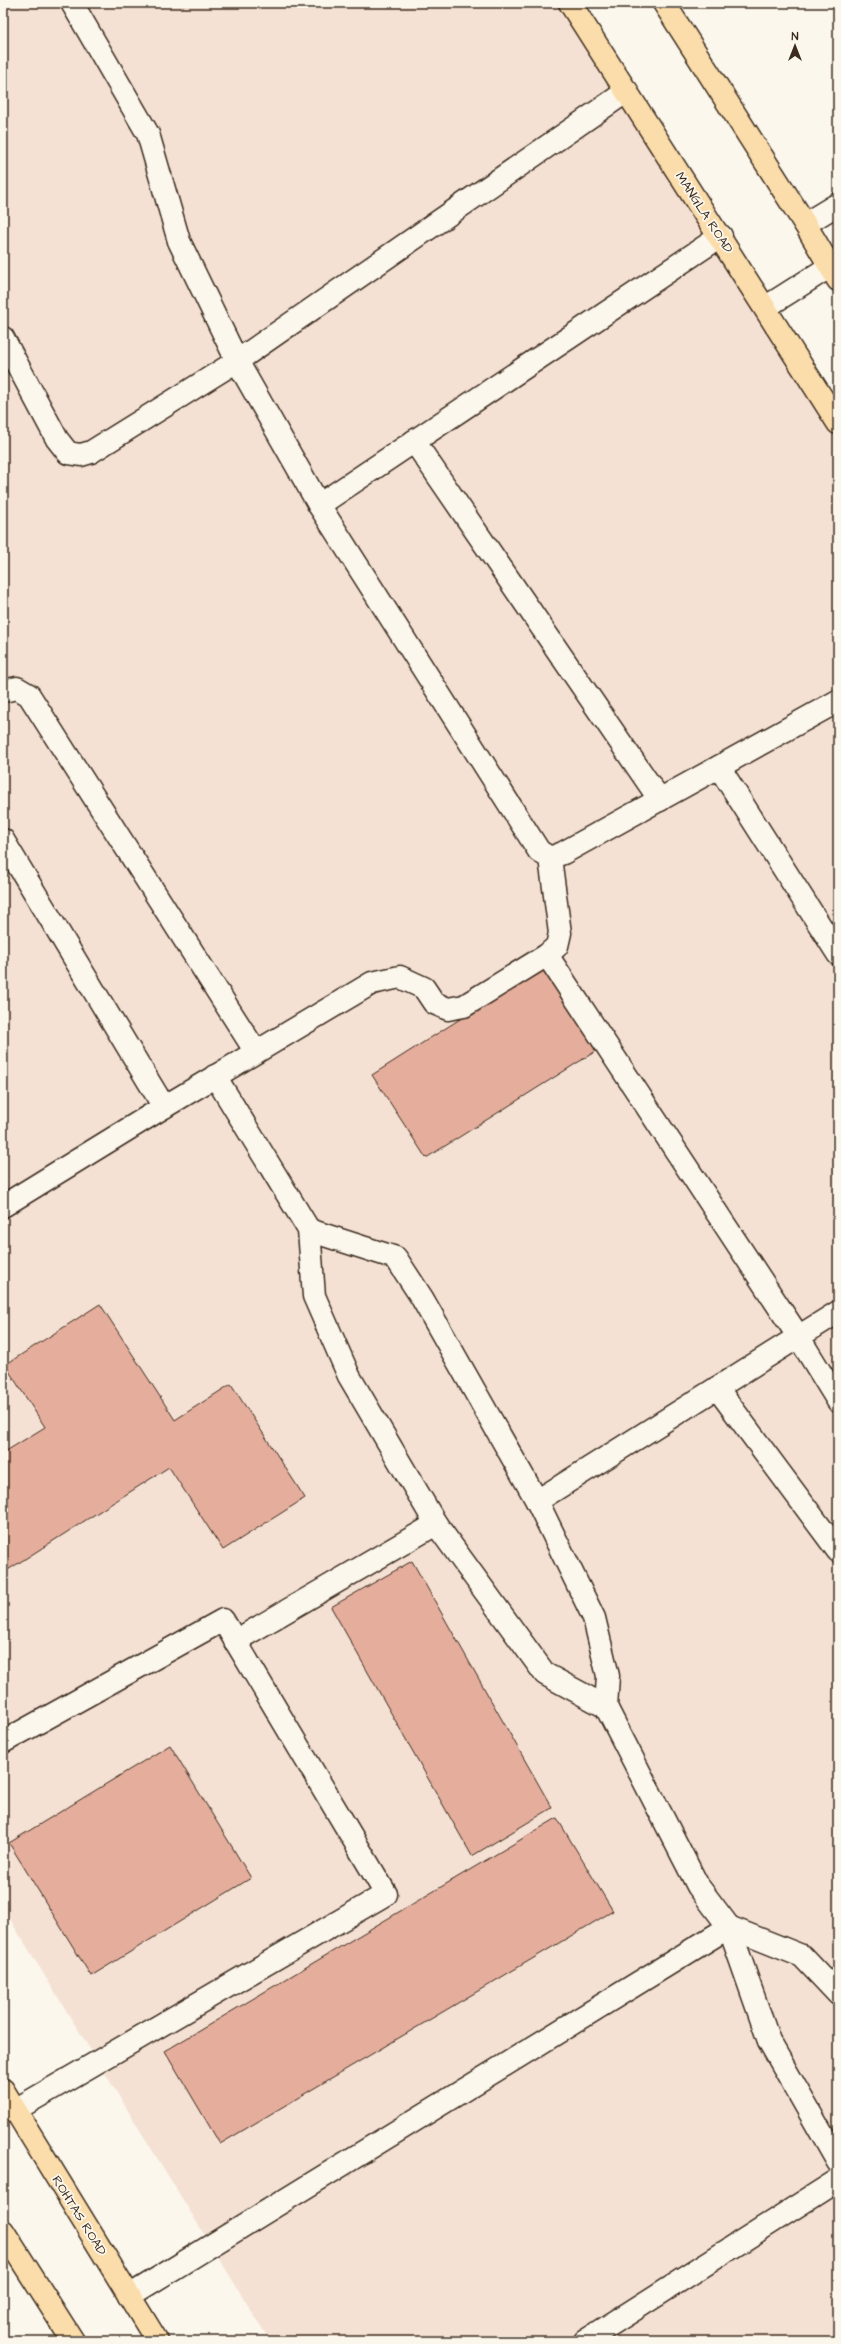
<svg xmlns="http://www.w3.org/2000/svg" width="841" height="2344" font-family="'Architects Daughter',sans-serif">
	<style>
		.built { fill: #f4e1d4 }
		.building { fill: #e5ae9c; stroke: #3b2a1e }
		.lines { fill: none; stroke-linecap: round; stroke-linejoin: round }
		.minor-casing { stroke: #3b2a1e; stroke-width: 25 }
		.major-casing { stroke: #3b2a1e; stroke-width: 25 }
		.minor { stroke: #fbf7ec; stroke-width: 22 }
		.major { stroke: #fbddab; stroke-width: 22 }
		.labels { text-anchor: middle; stroke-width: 3.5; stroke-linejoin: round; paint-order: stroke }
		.street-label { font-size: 13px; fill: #3b2a1e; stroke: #fbf7ec }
	</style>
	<rect width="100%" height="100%" fill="#fbf7ec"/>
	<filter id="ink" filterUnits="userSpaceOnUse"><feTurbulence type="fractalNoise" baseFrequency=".025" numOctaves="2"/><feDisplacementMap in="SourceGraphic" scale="8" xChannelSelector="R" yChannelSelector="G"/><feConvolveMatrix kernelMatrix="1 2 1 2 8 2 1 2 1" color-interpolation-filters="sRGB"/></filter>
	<g filter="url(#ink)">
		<path class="built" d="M3,3H567L838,434V2341H270L3,1908Z"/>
		<g class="building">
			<path d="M542,967L596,1051L426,1158L372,1075Z"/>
			<path d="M100,1304L175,1420L231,1384L305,1498L223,1550L169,1467L3,1573V1453L45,1427L5,1365Z"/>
			<path d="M412,1561L552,1808L472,1856L331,1607Z"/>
			<path d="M170,1745L251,1878L91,1976L9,1843Z"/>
			<path d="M557,1818L613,1911L220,2144L165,2051Z"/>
		</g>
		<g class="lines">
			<g class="minor-casing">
				<g id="minor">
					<path d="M805,224L838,204"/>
					<path d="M766,307L829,267"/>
					<path d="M3,338L57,439L68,453L81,455L91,452L237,361L627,91"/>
					<path d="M414,441L660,800"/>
					<path d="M319,505L721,236"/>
					<path d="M3,691L17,688L29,695L256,1052"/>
					<path d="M719,767L838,954"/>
					<path d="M3,840L164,1107"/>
					<path d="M550,858L563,853L838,701"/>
					<path d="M547,955L798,1336L838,1401"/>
					<path d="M215,1076L309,1230L314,1296L349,1376L436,1524L545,1674L606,1707L698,1886L729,1927L769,2041L838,2162"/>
					<path d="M3,1206L164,1107L372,983L400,977L424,988L434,1003L448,1009L464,1006L547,955L557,946L560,933L550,858L539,851L319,505L237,361L179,241L148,134L72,3"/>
					<path d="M309,1230L396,1258L422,1298L537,1501L594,1618L608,1676L606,1707"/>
					<path d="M717,1388L838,1551"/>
					<path d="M537,1501L838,1312"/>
					<path d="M235,1641L436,1524"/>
					<path d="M3,1742L223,1620L386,1894L15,2110"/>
					<path d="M729,1927L802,1956L838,1994"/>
					<path d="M129,2296L729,1927"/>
					<path d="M585,2341L838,2180"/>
				</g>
			</g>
			<g class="major-casing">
				<g id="major">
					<path d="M570,3L838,423"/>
					<path d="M664,3L805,224L838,280"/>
					<path d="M3,2090L157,2341"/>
					<path d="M3,2231L73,2341"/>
				</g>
			</g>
			<use href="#minor" class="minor"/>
			<use href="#major" class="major"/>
		</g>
	</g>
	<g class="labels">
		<g class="street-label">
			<text transform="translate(705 212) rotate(57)" y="5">MANGLA ROAD</text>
			<text transform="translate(80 2215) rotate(58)" y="5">ROHTAS ROAD</text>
		</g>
	</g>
	<rect width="841" height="2344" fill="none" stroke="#fbf7ec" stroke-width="16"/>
	<rect x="8" y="8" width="825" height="2328" fill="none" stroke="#3b2a1e" stroke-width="1.5" filter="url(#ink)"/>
	<g transform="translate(795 46)" stroke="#fbf7ec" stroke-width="3" paint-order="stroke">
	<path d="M0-3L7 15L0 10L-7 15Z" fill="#3b2a1e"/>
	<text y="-6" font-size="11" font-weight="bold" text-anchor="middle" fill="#3b2a1e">N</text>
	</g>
</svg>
